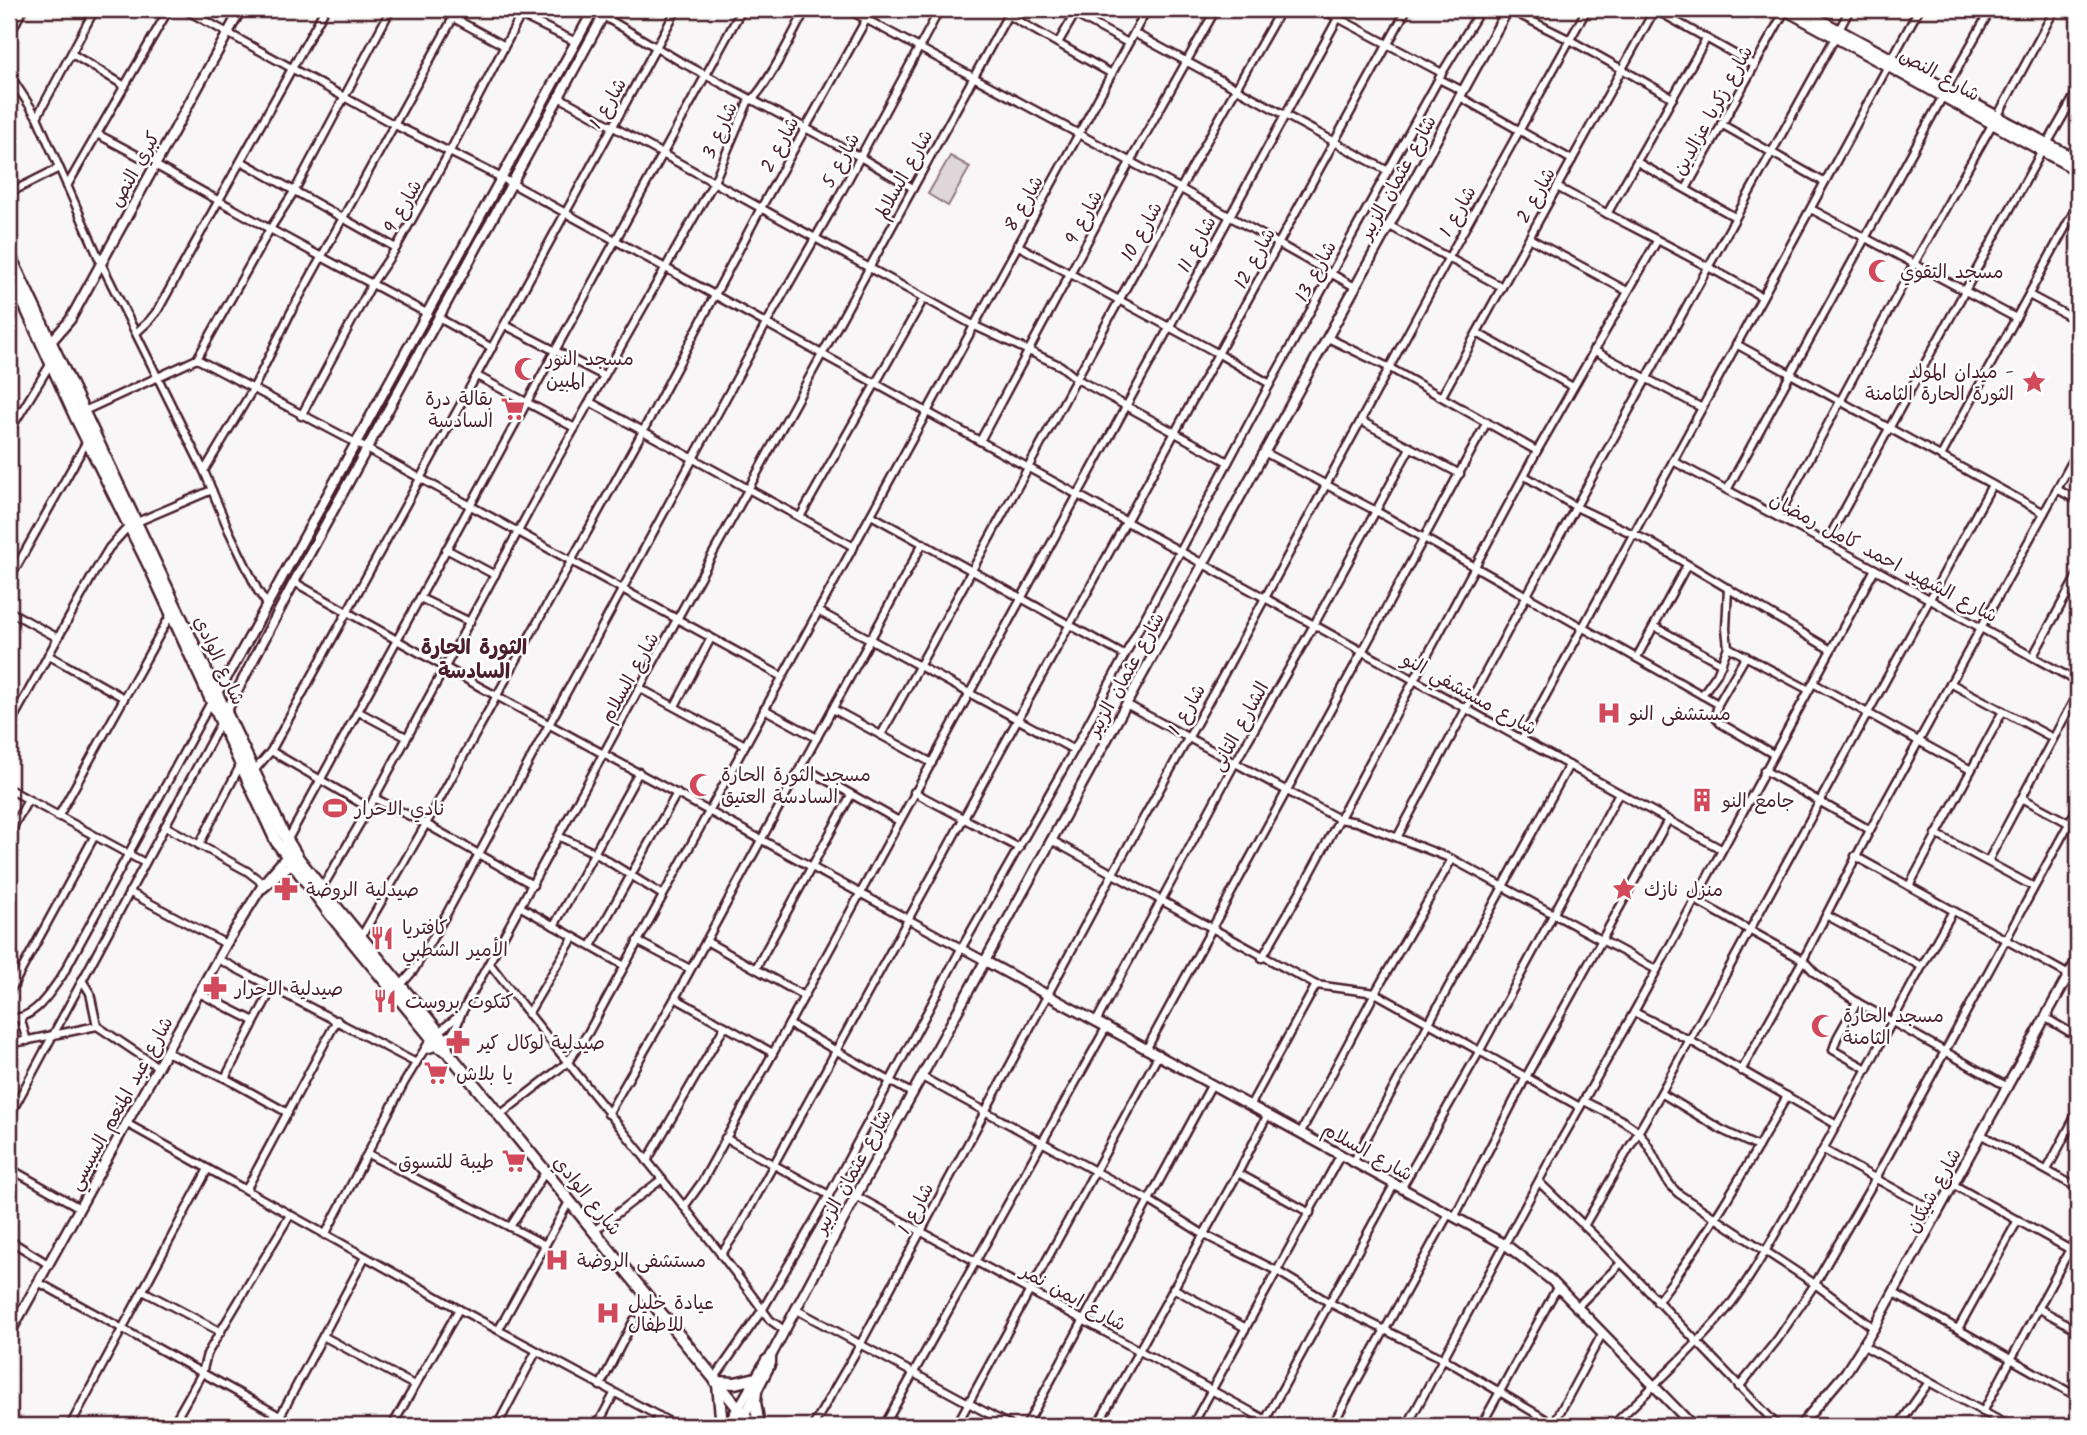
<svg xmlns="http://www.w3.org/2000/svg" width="2087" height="1435" font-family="Kalam,'Playpen Sans Arabic',sans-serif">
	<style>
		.green { fill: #ded6d9; stroke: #947a82; stroke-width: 2 }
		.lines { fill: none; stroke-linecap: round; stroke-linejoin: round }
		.minor-casing { stroke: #4a1f2b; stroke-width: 11 }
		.tertiary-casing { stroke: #4a1f2b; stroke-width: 13 }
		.secondary-casing { stroke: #4a1f2b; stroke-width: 15 }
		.minor { stroke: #fff; stroke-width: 6 }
		.tertiary { stroke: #fff; stroke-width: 8 }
		.secondary { stroke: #fff; stroke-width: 10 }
		.labels { text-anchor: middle; stroke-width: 5; stroke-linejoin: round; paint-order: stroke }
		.street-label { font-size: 19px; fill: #4a1f2b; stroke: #fff }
		.poi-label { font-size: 19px; fill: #4a1f2b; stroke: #fff; text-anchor: start }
		.neighbourhood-label { font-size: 21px; font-weight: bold; fill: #4a1f2b; stroke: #fff }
	</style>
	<rect width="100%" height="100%" fill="#f8f6f7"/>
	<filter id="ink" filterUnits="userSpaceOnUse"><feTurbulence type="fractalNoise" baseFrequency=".0143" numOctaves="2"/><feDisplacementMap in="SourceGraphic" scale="14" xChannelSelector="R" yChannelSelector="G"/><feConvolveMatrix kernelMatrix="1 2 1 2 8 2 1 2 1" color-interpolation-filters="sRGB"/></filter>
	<g filter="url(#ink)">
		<path class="green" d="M950,156L970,167L948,206L928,194Z"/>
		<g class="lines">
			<g class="minor-casing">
				<g id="minor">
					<path d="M184,9L395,125L502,178L1721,849"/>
					<path d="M391,9L295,190L270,229L197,359L356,443L781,676"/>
					<path d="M437,9L503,45"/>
					<path d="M847,9L1181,189L1355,287"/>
					<path d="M1065,9L1128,43"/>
					<path d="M1321,9L1442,73"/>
					<path d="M1508,9L1570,40L1673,98"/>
					<path d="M1654,9L1754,65"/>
					<path d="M520,15L576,42"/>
					<path d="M1008,15L1112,74"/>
					<path d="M603,16L681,62L860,157L913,188"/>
					<path d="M1839,30L1850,9"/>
					<path d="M1134,33L1388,171"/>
					<path d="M9,36L23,9"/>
					<path d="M1058,43L1075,14"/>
					<path d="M72,54L125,86"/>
					<path d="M9,74L37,117L101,263L204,471L229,531L258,591L267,604"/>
					<path d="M1439,79L1463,91"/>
					<path d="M1946,89L1991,9"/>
					<path d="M559,97L975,326L1061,366L1077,379L1228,462"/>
					<path d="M1460,97L1572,160"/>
					<path d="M37,117L95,9"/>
					<path d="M1997,117L2055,9"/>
					<path d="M1721,124L1824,182"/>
					<path d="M97,134C144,158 188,184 234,209C298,245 363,279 428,314"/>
					<path d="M2047,144L2078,90"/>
					<path d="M241,161L396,248"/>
					<path d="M1637,162L1735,217"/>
					<path d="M67,186L169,9"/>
					<path d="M1557,187C1625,224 1695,258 1762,297"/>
					<path d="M1686,189L1786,9"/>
					<path d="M9,193L59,168"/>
					<path d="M1811,209L2016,318"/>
					<path d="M1607,214L1706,39"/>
					<path d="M1388,225L1502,287"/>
					<path d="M1529,238L1627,291"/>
					<path d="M1017,245L1219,354L1270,384"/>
					<path d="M2029,295L2078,321"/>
					<path d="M9,318L20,298"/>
					<path d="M439,318L492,348"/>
					<path d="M505,325L604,376"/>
					<path d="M137,332L149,321L158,310L325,9"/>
					<path d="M1477,333L1573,387"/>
					<path d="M1328,338L1390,368L1537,451"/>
					<path d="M1736,344L2044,513"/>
					<path d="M1593,350L1702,408"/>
					<path d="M477,376L575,428"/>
					<path d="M1442,396L1655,9"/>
					<path d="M590,402L854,547"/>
					<path d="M84,411L197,359"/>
					<path d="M301,416L373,282L396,248L449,153L524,9"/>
					<path d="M1361,421L1460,474"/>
					<path d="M9,432L51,363"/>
					<path d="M980,441L1130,162L1216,9"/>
					<path d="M1264,452L1376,511L1718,704"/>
					<path d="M1941,456L2078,204"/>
					<path d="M1673,461L1875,569L2078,682"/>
					<path d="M204,471L253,389L290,314L458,9"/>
					<path d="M1525,476L1576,507L1650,542L1831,650"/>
					<path d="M2057,489L2078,501"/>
					<path d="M1727,490L1943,96"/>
					<path d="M871,515L1124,655"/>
					<path d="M800,517L924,298"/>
					<path d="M1778,517L1914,264L1993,123"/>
					<path d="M137,522L212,490"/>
					<path d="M1826,543L2042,151"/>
					<path d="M446,549L495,575"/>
					<path d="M9,580L87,441"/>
					<path d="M294,582L480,687L985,961"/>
					<path d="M420,598L470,622"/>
					<path d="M9,611L58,638"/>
					<path d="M818,611L1074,750"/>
					<path d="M1654,626L1722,664"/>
					<path d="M1728,647L1809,690"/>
					<path d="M48,655L124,698"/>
					<path d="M1746,656L1718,704L1715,717L1720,723L1773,754"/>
					<path d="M2033,656L2078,574"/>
					<path d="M1637,657L1687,565"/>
					<path d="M1813,683L1971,770"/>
					<path d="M1950,683L2053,738"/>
					<path d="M641,689L745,745"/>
					<path d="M1702,695L1717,674L1728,647L1726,629L1728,588"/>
					<path d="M1126,704L1339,819L1357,822L1452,859L1657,970"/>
					<path d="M675,706L711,638"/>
					<path d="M764,709L817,738"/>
					<path d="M833,709L932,763"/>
					<path d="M359,712L406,737"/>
					<path d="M9,726L94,573L109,548L128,527"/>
					<path d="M881,735C1016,494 1144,249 1281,9"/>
					<path d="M1522,739L1919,9"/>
					<path d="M271,751L369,808"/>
					<path d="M801,766L899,821"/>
					<path d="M1764,770L1870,830"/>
					<path d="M253,772L271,751L677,9"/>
					<path d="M9,789L145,863"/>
					<path d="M914,792L1019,848"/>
					<path d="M374,798L426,824L533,885"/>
					<path d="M2022,798L2078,828"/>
					<path d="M58,817L171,614"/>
					<path d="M165,826L247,871L260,881L263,888"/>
					<path d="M9,834L28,800"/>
					<path d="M1936,834L2034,887"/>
					<path d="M1398,836L1527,595L1836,36"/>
					<path d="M560,837L595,853L661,894"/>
					<path d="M1051,840L1316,985L1375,993L1580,1107"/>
					<path d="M287,841L742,9"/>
					<path d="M199,845L240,766"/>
					<path d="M1855,856L2069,975"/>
					<path d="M1988,861L2078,692"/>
					<path d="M1909,886L2003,711"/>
					<path d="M322,888L369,808L555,463L714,182L748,102C764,95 796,27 806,9"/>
					<path d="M129,892L226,944"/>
					<path d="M1695,900L1803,960L1815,973L1857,1002L2008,1087"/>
					<path d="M521,907L623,965"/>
					<path d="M1826,915L1921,966"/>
					<path d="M554,926L639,772"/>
					<path d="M361,937L426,824L643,431L761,208L872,9"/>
					<path d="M637,941L690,969"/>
					<path d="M706,941L804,996"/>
					<path d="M591,946L677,793"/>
					<path d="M1262,958L1304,885L1537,451L1657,241"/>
					<path d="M218,959L416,1063"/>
					<path d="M490,964C582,1084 682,1198 770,1320L784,1330"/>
					<path d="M756,968L851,795"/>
					<path d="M82,980L90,993L97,1026L158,1067"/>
					<path d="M401,985L414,970L447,913L766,324L837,200L940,9"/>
					<path d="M9,993L94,837"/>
					<path d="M199,993L254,1021"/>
					<path d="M675,998L773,1053"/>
					<path d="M1857,1002L1837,1038L1833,1050L1867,1069"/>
					<path d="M1634,1012L1689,1040L1837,1125"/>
					<path d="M528,1014L573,938"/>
					<path d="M20,1017L27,1041"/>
					<path d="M2046,1018L2078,1037"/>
					<path d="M9,1019C35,1019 48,995 62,976L211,702"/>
					<path d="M1097,1020L1235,763L1314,625L1410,448"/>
					<path d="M789,1024L913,1094"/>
					<path d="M9,1044L97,1026"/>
					<path d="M1147,1048L1487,422"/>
					<path d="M426,1050C445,1045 456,1033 461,1014L1011,9"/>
					<path d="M166,1052L225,1078L288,1113"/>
					<path d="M1741,1071L1803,960L1870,830L2078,451"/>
					<path d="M922,1077L1150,1201L1203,1234L1277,1271L1330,1303L1444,1359L1557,1426"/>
					<path d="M225,1078L273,987"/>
					<path d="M1661,1093L1722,1130L1758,1147"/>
					<path d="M1584,1101C1599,1109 1630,1122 1640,1134C1656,1153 1660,1178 1679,1194L1815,1284L1874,1328"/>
					<path d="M1251,1104L1316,985"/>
					<path d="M608,1114L675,998L923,543"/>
					<path d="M500,1115L568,1062L588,1033L1147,9"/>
					<path d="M9,1117L221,722"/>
					<path d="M126,1123L459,1309L677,1426"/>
					<path d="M1301,1132L1375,993L1452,859"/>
					<path d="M1982,1135L2078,1188"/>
					<path d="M725,1138L829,1195"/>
					<path d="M1824,1150L1938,1213"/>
					<path d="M368,1154L545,1245"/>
					<path d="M647,1161L725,1026"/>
					<path d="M1354,1161L1569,765"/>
					<path d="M9,1168L80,1208"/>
					<path d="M2047,1170L2078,1111"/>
					<path d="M1238,1173L1310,1213"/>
					<path d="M1539,1182L1602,1243L1778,1426"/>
					<path d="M1954,1185L2069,1249"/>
					<path d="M1402,1187L1479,1052L1619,793"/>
					<path d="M246,1190L337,1020"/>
					<path d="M856,1196L1277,1426"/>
					<path d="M684,1207L702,1182L789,1024L1343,9"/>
					<path d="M1455,1216L1526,1077L1668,820"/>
					<path d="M1584,1226L1661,1093L1992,485"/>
					<path d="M510,1227L546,1171"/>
					<path d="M594,1231L662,1179"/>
					<path d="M325,1235L404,1083L432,1037L461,1014"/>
					<path d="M9,1240L48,1264"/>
					<path d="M721,1255L739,1228L1407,9"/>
					<path d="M38,1282L280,1416"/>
					<path d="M1173,1288L1246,1328"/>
					<path d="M143,1291L221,1332"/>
					<path d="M1894,1293L2078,1397"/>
					<path d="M1657,1302C1708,1236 1746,1168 1787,1096"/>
					<path d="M1576,1308L1621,1263"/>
					<path d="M2038,1308L2078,1330"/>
					<path d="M795,1309L1011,1426"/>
					<path d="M499,1329L570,1200"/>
					<path d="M1958,1329L2018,1220"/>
					<path d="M323,1336L414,1385"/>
					<path d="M1864,1346L2009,1426"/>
					<path d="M714,1379L763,1309L829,1195L961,949L1074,750L1270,384L1442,73L1481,9"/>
					<path d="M600,1386L634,1320"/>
					<path d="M1739,1387L1777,1340L1815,1284L1876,1178L2078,807"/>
					<path d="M1983,1412L2078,1234"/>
					<path d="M1553,1425L1602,1334"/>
					<path d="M70,1426L208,1169"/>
					<path d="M172,1426L202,1373L207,1354L290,1215"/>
					<path d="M275,1426L365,1257"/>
					<path d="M392,1426L459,1309"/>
					<path d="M497,1426L536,1352"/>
					<path d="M597,1426L614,1394"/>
					<path d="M653,1426L659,1416"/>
					<path d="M813,1426L860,1345L1113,873L1225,672L1449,257L1587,9"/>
					<path d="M884,1426L1107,1026"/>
					<path d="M956,1426L1159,1054"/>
					<path d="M1026,1426L1212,1084"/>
					<path d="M1097,1426L1238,1173L1268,1114"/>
					<path d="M1192,1426L1341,1154"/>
					<path d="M1262,1426L1395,1183"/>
					<path d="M1332,1426L1449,1213"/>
					<path d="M1407,1426L1550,1160L1634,1012L1875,569"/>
					<path d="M1481,1426L1558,1286"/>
					<path d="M1612,1426C1651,1388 1692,1351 1727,1309C1754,1274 1775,1234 1797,1196C1851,1102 1899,1005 1953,911"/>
					<path d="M1898,1426L1929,1382"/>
				</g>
			</g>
			<g class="tertiary-casing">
				<g id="tertiary">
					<path d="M51,342L70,320L241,9"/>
					<path d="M215,696L233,667L594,9"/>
					<path d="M224,716L294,582L607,9"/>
					<path d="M263,888L291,864"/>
					<path d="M985,961L1506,1245L1551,1280L1693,1426"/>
					<path d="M9,1335L226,944L266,880L286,857"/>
					<path d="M738,1409L766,1360L771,1356L856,1196L1508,9"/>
					<path d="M744,1416L771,1363V1356"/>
					<path d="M1800,1426L1846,1372L1874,1328L2078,958"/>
				</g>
			</g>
			<g class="secondary-casing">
				<g id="secondary">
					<path d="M1785,9L2078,170"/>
					<path d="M1799,9L2078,161"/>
					<path d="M9,254L283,833L298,858L337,908L446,1041L447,1051"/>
					<path d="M9,271L75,416L153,574L276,841L330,914L439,1047L447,1051L753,1426"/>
					<path d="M716,1382L735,1383L756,1378"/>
					<path d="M718,1385L722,1426"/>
					<path d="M756,1391L755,1402L759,1426"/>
					<path d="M729,1426L738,1409"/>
				</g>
			</g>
			<use href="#minor" class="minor"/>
			<use href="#tertiary" class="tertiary"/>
			<use href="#secondary" class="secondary"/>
		</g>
	</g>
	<defs>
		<g id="mosque-bare" transform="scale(1.89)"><path d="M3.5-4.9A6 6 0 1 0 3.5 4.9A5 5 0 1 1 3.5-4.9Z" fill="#d1495b" stroke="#fff" stroke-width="2.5" paint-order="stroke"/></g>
		<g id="sight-bare" transform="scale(1.89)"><path d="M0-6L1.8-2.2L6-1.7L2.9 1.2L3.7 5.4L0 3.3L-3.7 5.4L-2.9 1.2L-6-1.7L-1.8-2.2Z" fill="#d1495b" stroke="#fff" stroke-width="2.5" paint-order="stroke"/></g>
		<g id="supermarket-bare" transform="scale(1.89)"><path d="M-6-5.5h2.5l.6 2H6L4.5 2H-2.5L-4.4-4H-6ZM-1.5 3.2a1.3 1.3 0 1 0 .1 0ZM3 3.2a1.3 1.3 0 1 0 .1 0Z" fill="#d1495b" stroke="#fff" stroke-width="2.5" paint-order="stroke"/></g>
		<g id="hospital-bare" transform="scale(1.89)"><path d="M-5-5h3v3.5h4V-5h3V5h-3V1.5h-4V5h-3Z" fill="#d1495b" stroke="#fff" stroke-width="2.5" paint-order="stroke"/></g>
		<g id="building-bare" transform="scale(1.89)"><path d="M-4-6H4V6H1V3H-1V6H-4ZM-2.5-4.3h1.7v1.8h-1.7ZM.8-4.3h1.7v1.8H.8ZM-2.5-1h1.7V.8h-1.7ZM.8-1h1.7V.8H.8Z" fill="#d1495b" stroke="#fff" stroke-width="2.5" paint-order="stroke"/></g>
		<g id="stadium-bare" transform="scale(1.89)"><path d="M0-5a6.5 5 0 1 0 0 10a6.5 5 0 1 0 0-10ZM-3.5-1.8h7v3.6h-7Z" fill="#d1495b" stroke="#fff" stroke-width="2.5" paint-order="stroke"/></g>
		<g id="pharmacy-bare" transform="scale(1.89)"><path d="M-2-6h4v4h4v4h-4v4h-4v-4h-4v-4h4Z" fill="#d1495b" stroke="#fff" stroke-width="2.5" paint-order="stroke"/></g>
		<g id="restaurant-bare" transform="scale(1.89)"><path d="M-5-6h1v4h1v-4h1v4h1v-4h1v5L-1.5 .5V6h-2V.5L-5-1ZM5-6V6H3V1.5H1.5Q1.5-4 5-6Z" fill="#d1495b" stroke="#fff" stroke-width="2.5" paint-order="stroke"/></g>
	</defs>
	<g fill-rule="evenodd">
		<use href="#mosque-bare" x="1880" y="271"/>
		<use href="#mosque-bare" x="526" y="369"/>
		<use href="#sight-bare" x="2034" y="382"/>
		<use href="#supermarket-bare" x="513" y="409"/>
		<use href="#hospital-bare" x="1609" y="713"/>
		<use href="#mosque-bare" x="701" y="785"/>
		<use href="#building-bare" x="1702" y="800"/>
		<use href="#stadium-bare" x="335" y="808"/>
		<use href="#pharmacy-bare" x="286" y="889"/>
		<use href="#sight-bare" x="1624" y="889"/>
		<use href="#restaurant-bare" x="382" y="938"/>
		<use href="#pharmacy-bare" x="215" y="988"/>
		<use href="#restaurant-bare" x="385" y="1001"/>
		<use href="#mosque-bare" x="1823" y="1026"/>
		<use href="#pharmacy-bare" x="458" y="1042"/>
		<use href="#supermarket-bare" x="436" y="1073"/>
		<use href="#supermarket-bare" x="514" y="1161"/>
		<use href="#hospital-bare" x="557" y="1260"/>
		<use href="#hospital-bare" x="608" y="1313"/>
	</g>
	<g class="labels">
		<g class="street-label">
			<text transform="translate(1940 74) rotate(29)" y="7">شارع النص</text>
			<text transform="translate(607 103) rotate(-60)" y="7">شارع 1</text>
			<text transform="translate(1712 110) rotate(-61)" y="7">شارع زكريا عزالدين</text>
			<text transform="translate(719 130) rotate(-66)" y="7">شارع 3</text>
			<text transform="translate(779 144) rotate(-62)" y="7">شارع 2</text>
			<text transform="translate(840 160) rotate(-62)" y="7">شارع 5</text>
			<text transform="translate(134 169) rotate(-61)" y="7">كبري النص</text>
			<text transform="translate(903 174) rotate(-61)" y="7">شارع السلالم</text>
			<text transform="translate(1397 177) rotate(-61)" y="7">شارع عثمان الزبير</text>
			<text transform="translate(1535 195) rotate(-61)" y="7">شارع 2</text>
			<text transform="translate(1023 203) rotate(-61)" y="7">شارع 8</text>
			<text transform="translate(402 206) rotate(-61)" y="7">شارع 9</text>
			<text transform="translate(1457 211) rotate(-61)" y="7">شارع 1</text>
			<text transform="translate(1083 217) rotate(-62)" y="7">شارع 9</text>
			<text transform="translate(1141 231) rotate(-61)" y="7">شارع 10</text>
			<text transform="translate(1196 244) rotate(-62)" y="7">شارع 11</text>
			<text transform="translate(1254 258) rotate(-62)" y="7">شارع 12</text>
			<text transform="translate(1315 271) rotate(-62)" y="7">شارع 13</text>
			<text transform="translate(1884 557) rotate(28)" y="7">شارع الشهيد احمد كامل رمضان</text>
			<text transform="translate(220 660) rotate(65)" y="7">شارع الوادي</text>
			<text transform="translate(1125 674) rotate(-61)" y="7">شارع عثمان الزبير</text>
			<text transform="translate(629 677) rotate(-61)" y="7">شارع السلام</text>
			<text transform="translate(1470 693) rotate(29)" y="7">شارع مستشفي النو</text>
			<text transform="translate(1186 709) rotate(-60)" y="7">شارع 1</text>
			<text transform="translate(1239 726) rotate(-61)" y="7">الشارع التانى</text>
			<text transform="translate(120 1103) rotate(-61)" y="7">شارع عبد المنعم السيسي</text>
			<text transform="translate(1368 1151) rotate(29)" y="7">شارع السلام</text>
			<text transform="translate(852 1171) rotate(-61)" y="7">شارع عثمان الزبير</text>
			<text transform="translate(1933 1190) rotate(-61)" y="7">شارع شيكان</text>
			<text transform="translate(588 1195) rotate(51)" y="7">شارع الوادي</text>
			<text transform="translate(915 1208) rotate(-62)" y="7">شارع 1</text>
			<text transform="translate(1074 1297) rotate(29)" y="7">شارع ايمن نمر</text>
		</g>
		<g class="poi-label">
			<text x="1900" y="278">مسجد التقوي</text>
			<text x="546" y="365">مسجد النور<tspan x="546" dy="22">المبين</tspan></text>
			<text x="2014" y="378" text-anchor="end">ميدان المولد -<tspan x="2014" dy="22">الثورة الحارة الثامنة</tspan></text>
			<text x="493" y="405" text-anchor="end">بقالة درة<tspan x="493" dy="22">السادسة</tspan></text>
			<text x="1629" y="720">مستشفى النو</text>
			<text x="721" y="781">مسجد الثورة الحارة<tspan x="721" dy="22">السادسة العتيق</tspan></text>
			<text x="1722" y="807">جامع النو</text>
			<text x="355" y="815">نادي الاحرار</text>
			<text x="306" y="896">صيدلية الروضة</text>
			<text x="1644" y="896">منزل نازك</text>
			<text x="402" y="934">كافتريا<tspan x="402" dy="22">الأمير الشطبي</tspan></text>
			<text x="235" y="995">صيدلية الاحرار</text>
			<text x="405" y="1008">كتكوت بروست</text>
			<text x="1843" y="1022">مسجد الحارة<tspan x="1843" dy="22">الثامنة</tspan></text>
			<text x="478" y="1049">صيدلية لوكال كير</text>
			<text x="456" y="1080">يا بلاش</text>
			<text x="494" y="1168" text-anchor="end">طيبة للتسوق</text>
			<text x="577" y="1267">مستشفى الروضة</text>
			<text x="628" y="1309">عيادة خليل<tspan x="628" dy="22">للاطفال</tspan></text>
		</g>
		<g class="neighbourhood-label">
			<text x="474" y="654">الثورة الحارة<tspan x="474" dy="24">السادسة</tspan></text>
		</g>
	</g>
	<rect width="2087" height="1435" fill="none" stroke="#fff" stroke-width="35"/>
	<rect x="18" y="18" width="2052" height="1400" fill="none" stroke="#4a1f2b" stroke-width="2.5" filter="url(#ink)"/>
</svg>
